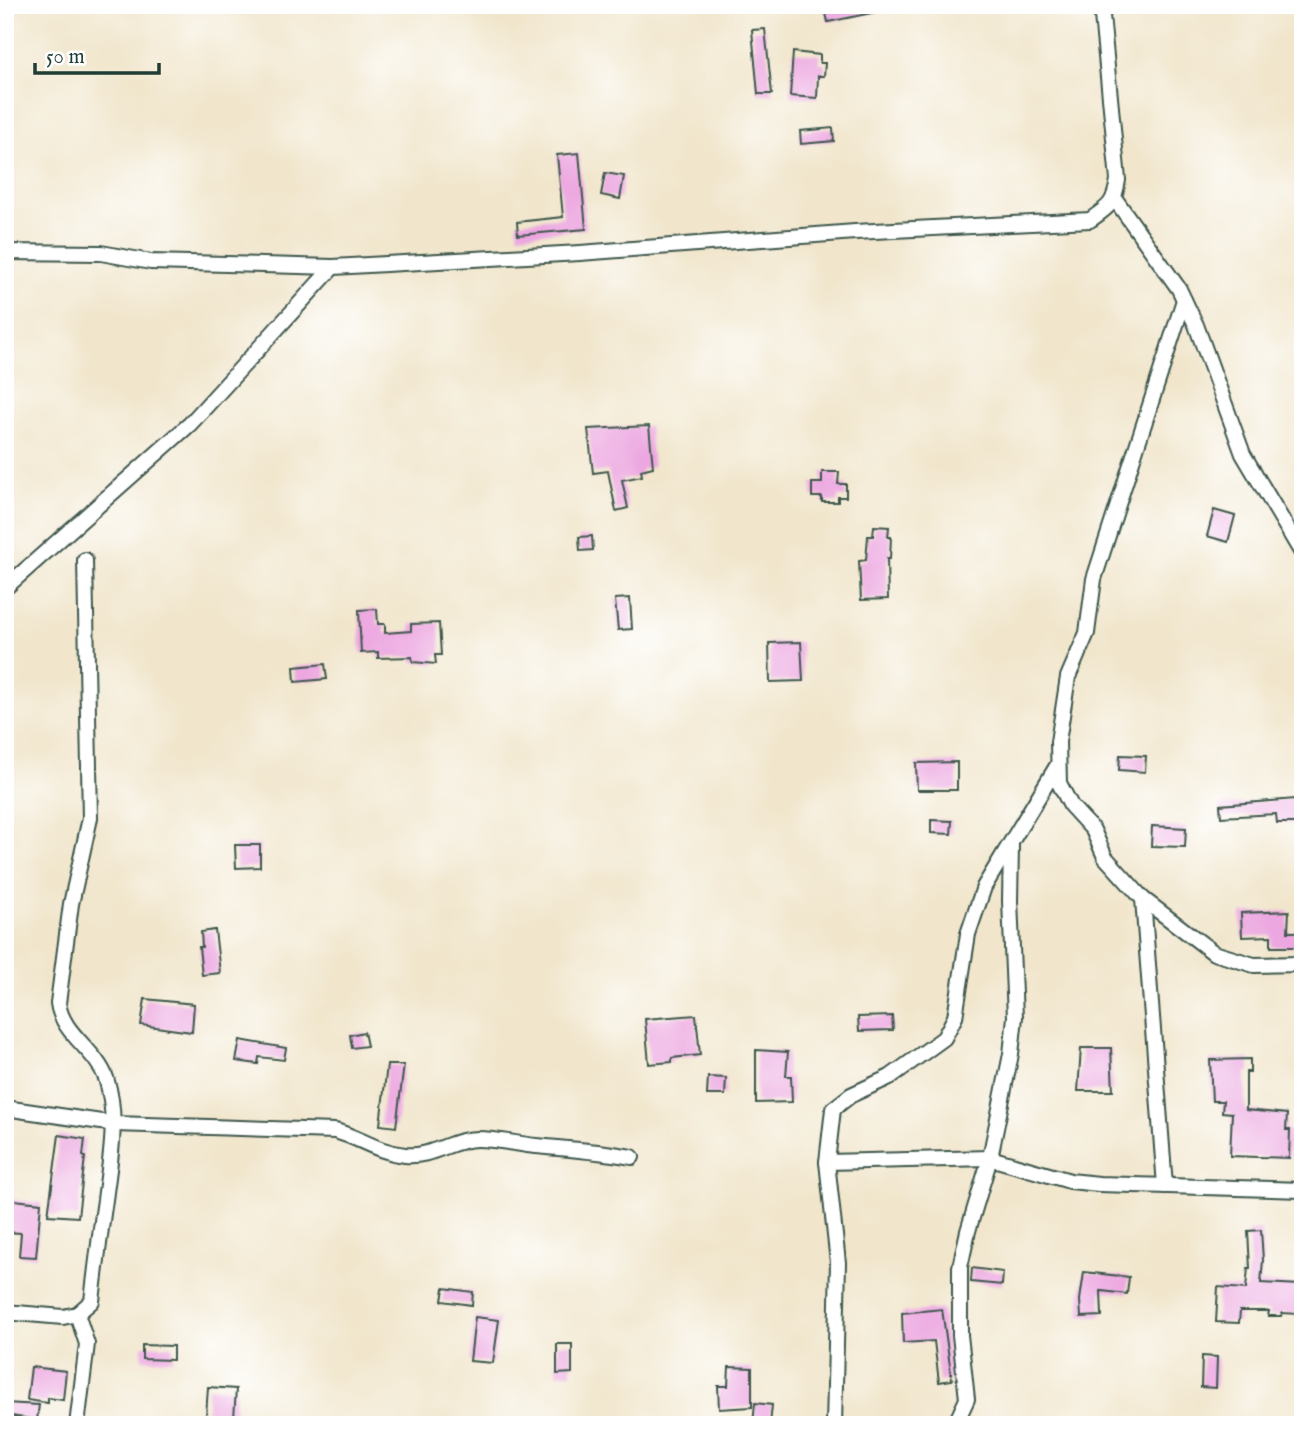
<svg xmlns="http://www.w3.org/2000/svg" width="1308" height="1430" font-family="'IM FELL English',serif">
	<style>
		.building { fill: #eca7e0 }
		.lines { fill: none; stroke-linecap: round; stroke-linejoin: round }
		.minor-casing { stroke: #3e564b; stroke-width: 18 }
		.minor { stroke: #fff; stroke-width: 14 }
	</style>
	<rect width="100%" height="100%" fill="#fff"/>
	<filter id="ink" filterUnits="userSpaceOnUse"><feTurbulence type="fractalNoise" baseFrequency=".0143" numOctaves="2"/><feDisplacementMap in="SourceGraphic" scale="14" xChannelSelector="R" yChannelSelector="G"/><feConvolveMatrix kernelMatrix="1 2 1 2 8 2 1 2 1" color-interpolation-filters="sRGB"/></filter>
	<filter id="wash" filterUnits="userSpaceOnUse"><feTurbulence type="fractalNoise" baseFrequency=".00686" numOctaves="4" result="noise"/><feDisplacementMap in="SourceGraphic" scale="28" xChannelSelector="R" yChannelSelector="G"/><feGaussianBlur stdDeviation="1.57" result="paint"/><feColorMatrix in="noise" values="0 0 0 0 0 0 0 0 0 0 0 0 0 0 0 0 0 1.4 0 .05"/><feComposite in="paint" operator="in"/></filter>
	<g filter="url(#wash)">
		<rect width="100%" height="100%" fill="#f1e6cc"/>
		<g id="blocks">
			<g class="building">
				<path d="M842,5H880L881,11L828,22L825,9Z"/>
				<path d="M765,29L772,94H758L752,30Z"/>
				<path d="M793,52L820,55V63H825L824,76H818L817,98L790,96Z"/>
				<path d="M833,128L834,141L801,144L800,131Z"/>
				<path d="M579,153L586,229L518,235L517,222L563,217L557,155Z"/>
				<path d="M605,173L624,176L620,199L601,195Z"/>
				<path d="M649,426L653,467L641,470L642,476L622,480L628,508L616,511L608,471L593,473L588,429Z"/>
				<path d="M822,472H839L838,484H846V497H838V502H822V497H812V483H822Z"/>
				<path d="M1214,510L1235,516L1228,542L1207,536Z"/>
				<path d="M874,526L889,527L888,537H891L890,559H887L888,599L861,600L859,561L866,560L868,536H873Z"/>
				<path d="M592,536L593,550L580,551L579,537Z"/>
				<path d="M630,598L632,629L618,630L615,599Z"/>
				<path d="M377,609L378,624H385V633L411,631V624L439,623L441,655H435L436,664L413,662L412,657L378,658V652L361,653L359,610Z"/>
				<path d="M801,642L803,681L770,682L769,643Z"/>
				<path d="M325,664L327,679L295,682L294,667Z"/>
				<path d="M1120,755L1146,756L1145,772L1119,770Z"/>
				<path d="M957,762V790H917L916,763Z"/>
				<path d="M1295,799L1296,823H1277L1276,814L1221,817L1220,805Z"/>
				<path d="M931,820L952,821L951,834L931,833Z"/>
				<path d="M1152,826L1186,828L1185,847L1151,846Z"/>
				<path d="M235,845H260V867L236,868Z"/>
				<path d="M1289,911L1288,932H1300V947H1271V936L1242,937L1241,913Z"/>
				<path d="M215,930L220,973L202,975L199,947H202L201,932Z"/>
				<path d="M145,999L194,1004L192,1032L141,1025Z"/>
				<path d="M696,1015L700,1055L672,1058V1062L649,1064L645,1019Z"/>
				<path d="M892,1016L893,1030L859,1031L858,1017Z"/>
				<path d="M364,1032L367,1046L352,1048L350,1035Z"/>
				<path d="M240,1040L286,1048L284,1060L259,1057L258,1064L236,1061Z"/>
				<path d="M1081,1048H1111L1113,1091H1078Z"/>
				<path d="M756,1050L788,1052L786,1076H791L792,1102L756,1103Z"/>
				<path d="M1250,1059V1072H1246V1110L1287,1114L1286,1130H1290L1289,1158L1230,1156L1232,1113L1222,1112L1223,1101H1212L1210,1060Z"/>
				<path d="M387,1065H404L396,1127L380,1125Z"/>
				<path d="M708,1077L726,1078L725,1095H707Z"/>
				<path d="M59,1135L85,1139L83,1156L85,1157L78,1217L48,1215Z"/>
				<path d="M5,1199L41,1203L36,1257L19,1256L21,1233L5,1232Z"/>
				<path d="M1261,1230L1263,1260L1261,1283L1301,1285L1300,1314L1282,1313L1281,1316H1268L1269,1311H1240L1239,1323L1216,1322L1218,1287L1246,1289L1248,1268H1250L1248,1231Z"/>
				<path d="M972,1268L1003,1272L1002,1285L971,1282Z"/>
				<path d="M1084,1272L1129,1277L1127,1294L1101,1291L1102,1316L1081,1317L1080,1300Z"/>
				<path d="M444,1288L473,1292L472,1305L442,1301Z"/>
				<path d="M942,1309L952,1380L939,1382L934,1341L903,1343L902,1313Z"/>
				<path d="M475,1317L499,1320L493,1363L470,1361Z"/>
				<path d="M557,1344H572V1373L557,1374Z"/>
				<path d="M142,1345L173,1346V1360L142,1359Z"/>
				<path d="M1202,1356L1217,1357L1216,1388L1201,1387Z"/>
				<path d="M31,1367L66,1371L63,1400L48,1398V1403L27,1400Z"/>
				<path d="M729,1367L752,1368V1407L719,1409L718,1386H728Z"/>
				<path d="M208,1387L236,1389L234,1418L206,1416Z"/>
				<path d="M5,1403L39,1405L37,1420L5,1415Z"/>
				<path d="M755,1403L772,1405L770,1425H753Z"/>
			</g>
		</g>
	</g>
	<g filter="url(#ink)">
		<use href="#blocks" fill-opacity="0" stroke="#3e564b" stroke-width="2"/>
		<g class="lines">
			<g class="minor-casing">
				<g id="minor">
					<path d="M1115,199L1179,289L1196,325L1243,454L1303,555"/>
					<path d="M5,252L101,253L151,262L333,267L580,253L855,232L1090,220C1110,206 1114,204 1118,180L1101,5"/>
					<path d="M1184,300L1094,579L1087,633L1068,677L1058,742L1059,783L1071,806L1093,830L1105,857L1143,899L1214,953L1254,965L1303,964"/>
					<path d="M5,588L190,424L333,267"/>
					<path d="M1143,899L1165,1186"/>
					<path d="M5,1108L115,1124L335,1131C361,1138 377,1152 405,1155C431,1158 452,1139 477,1139C497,1139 517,1144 536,1146C568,1149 600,1151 632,1157"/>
					<path d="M827,1162L990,1158L1070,1181L1099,1184L1303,1190"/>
					<path d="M5,1312L63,1317L77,1314L92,1301C96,1267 100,1233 105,1200C110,1159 119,1118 106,1078C95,1049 62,1034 58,1003L71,904L90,818L85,560"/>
					<path d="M77,1314L87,1344L77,1425"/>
					<path d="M834,1425L838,1263L827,1162L833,1109L851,1095L890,1077L944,1038L955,1017L968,934L984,887L1057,766"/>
					<path d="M955,1425L967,1399L960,1335V1267L968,1231L990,1158L1011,1054L1015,1017L1010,901L1011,846"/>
				</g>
			</g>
			<use href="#minor" class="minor"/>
		</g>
	</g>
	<rect width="1308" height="1430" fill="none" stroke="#fff" stroke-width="28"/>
	<path d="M35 63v10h124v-10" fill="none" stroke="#1f3d34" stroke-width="3.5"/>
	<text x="46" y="63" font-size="21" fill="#1f3d34" stroke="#ffffff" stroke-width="5" paint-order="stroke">50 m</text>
</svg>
